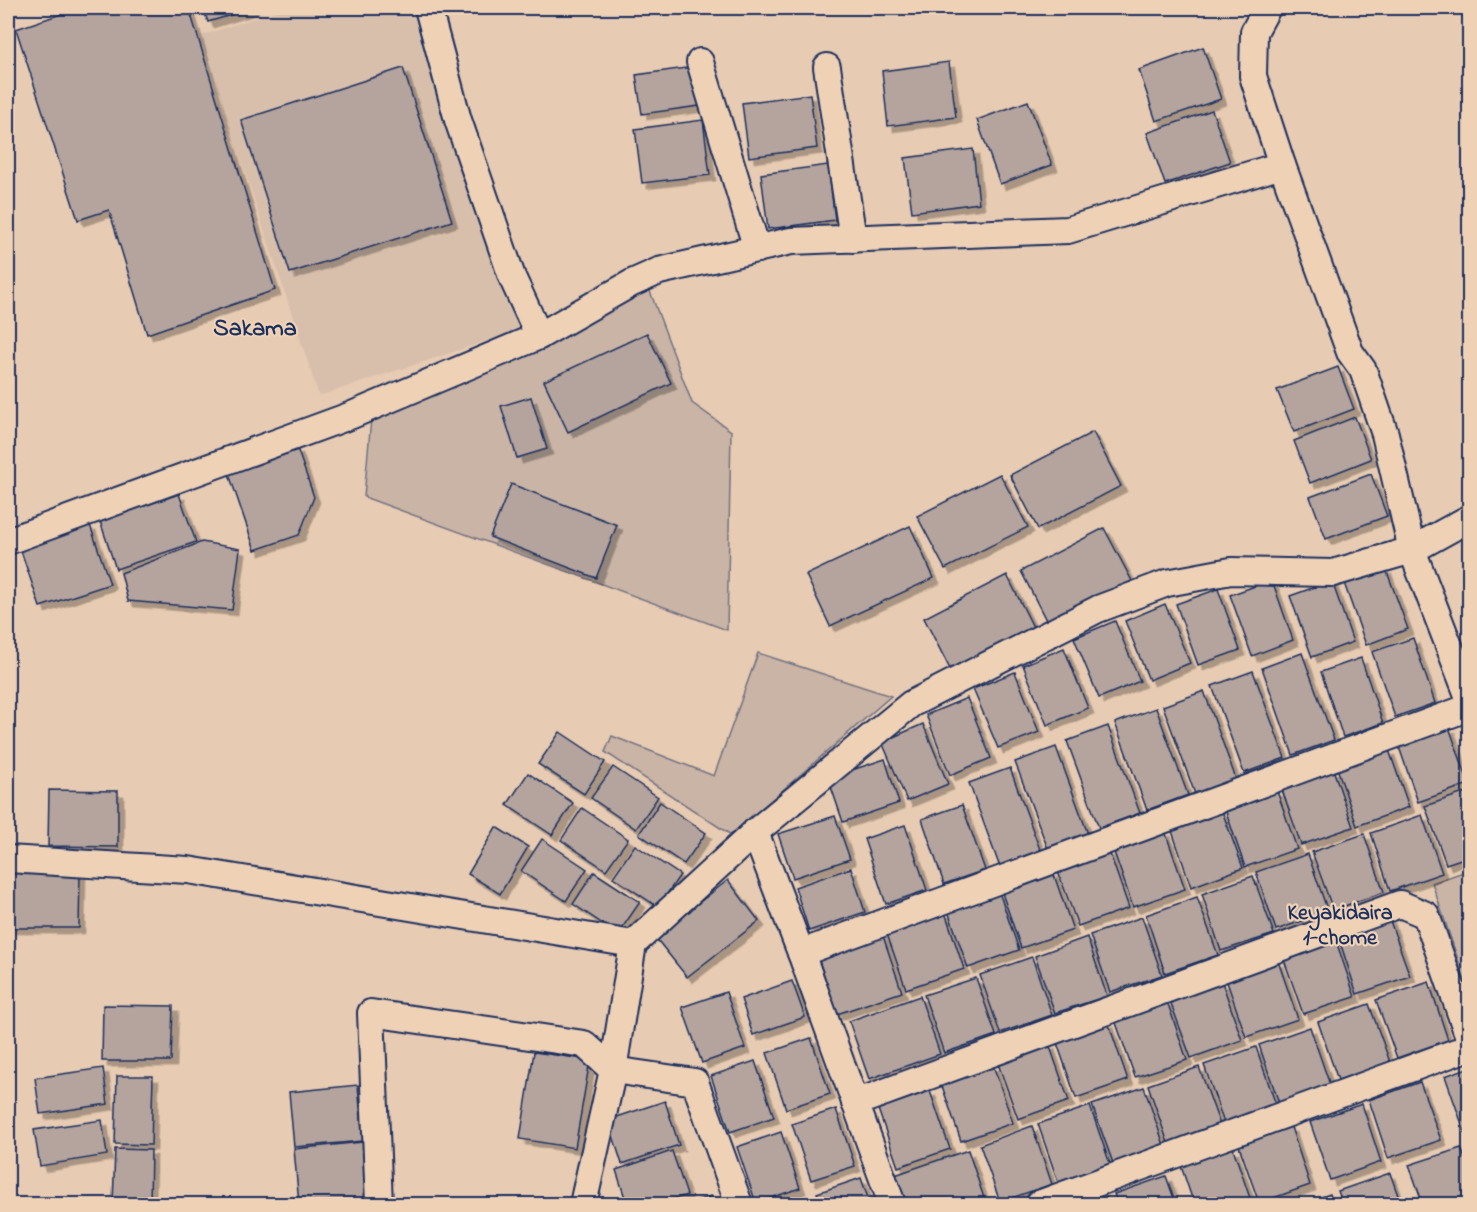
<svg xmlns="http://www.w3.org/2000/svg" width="1477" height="1212" font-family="'Indie Flower',sans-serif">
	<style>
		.built { fill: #d8bfac }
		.green { fill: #c9b4a6; stroke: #727282; stroke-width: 1.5 }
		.building { fill: #b4a49d; stroke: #1b2f5e; stroke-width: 1.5; filter: url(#shadow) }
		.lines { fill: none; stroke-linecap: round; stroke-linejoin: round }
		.minor-casing { stroke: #1b2f5e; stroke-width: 30 }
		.minor { stroke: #efd2b6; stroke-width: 26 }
		.labels { text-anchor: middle; stroke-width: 4.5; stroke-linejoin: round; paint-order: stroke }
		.neighbourhood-label { font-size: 22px; font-weight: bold; fill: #1b2f5e; stroke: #efd2b6 }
		.quarter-label { font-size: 24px; font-weight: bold; fill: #1b2f5e; stroke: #efd2b6 }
	</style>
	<defs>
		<filter id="shadow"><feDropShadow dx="5.5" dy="5.5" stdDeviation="0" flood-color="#0004"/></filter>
	</defs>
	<rect width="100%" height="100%" fill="#e7cbb2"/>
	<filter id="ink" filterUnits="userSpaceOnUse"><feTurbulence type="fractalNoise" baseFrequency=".0167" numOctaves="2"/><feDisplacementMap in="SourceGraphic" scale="12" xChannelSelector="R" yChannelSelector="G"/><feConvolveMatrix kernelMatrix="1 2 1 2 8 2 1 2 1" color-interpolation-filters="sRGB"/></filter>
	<g filter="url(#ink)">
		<path class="built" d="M285,8H413L520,330L319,396L200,36Z"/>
		<g class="green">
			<path d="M648,286L692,403L731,431L727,630L364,497L371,419L535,352Z"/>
			<path d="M758,653L891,696L731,835L605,752L612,736L714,776Z"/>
			<path d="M1469,870H1470L1469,992L1432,883Z"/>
		</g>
		<g class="building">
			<path d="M79,8H189L275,290L147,334L109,210L78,220L16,29Z"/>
			<path d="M203,8H254L208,22Z"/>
			<path d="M1203,47L1221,99L1156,121L1139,70Z"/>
			<path d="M949,62L956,117L888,126L882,71Z"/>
			<path d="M693,67L699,106L642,114L636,75Z"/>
			<path d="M403,68L452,221L290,273L241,120Z"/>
			<path d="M810,94L817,148L749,157L742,103Z"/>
			<path d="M1028,101L1052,165L1000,184L977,120Z"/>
			<path d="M1212,110L1230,162L1165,184L1147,133Z"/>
			<path d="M703,120L710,175L642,183L635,129Z"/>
			<path d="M973,149L979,203L912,212L905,158Z"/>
			<path d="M828,165L835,220L768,229L761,174Z"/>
			<path d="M647,333L671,383L568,432L544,381Z"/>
			<path d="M1338,367L1354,409L1294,432L1277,390Z"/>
			<path d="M531,397L547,449L517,458L501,406Z"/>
			<path d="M1355,417L1371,459L1310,483L1294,441Z"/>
			<path d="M1093,432L1121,486L1038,529L1010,475Z"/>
			<path d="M297,448L314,497L299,535L255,550L228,471Z"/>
			<path d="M1000,474L1028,527L945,569L917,516Z"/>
			<path d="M1371,474L1387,516L1326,539L1310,497Z"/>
			<path d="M511,484L617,525L596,578L490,537Z"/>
			<path d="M179,494L196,542L116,569L100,521Z"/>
			<path d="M90,525L110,584L40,607L20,548Z"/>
			<path d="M910,526L934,578L830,626L806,575Z"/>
			<path d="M1104,528L1132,581L1048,624L1021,571Z"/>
			<path d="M202,542L240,549L232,610L128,601L121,573Z"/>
			<path d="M1386,569L1408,629L1366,645L1344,583Z"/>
			<path d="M1007,575L1034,629L951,671L924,618Z"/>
			<path d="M1272,580L1293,640L1252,656L1230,595Z"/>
			<path d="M1332,581L1353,642L1312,657L1290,596Z"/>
			<path d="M1218,589L1240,650L1198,665L1176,604Z"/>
			<path d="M1165,604L1190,663L1149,680L1125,621Z"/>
			<path d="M1115,621L1140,681L1099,698L1074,638Z"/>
			<path d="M1413,638L1435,703L1395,717L1372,652Z"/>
			<path d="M1064,648L1088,708L1047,725L1023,665Z"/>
			<path d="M1302,653L1334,740L1293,755L1262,668Z"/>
			<path d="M1361,658L1383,723L1343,737L1321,672Z"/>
			<path d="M1253,671L1285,758L1244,773L1212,686Z"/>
			<path d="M1015,672L1039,732L998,748L973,689Z"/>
			<path d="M1204,691L1236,779L1195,794L1163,706Z"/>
			<path d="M967,698L991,758L950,775L926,715Z"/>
			<path d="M1156,708L1188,795L1147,810L1115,723Z"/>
			<path d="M923,724L948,784L907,801L882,742Z"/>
			<path d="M1108,726L1140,813L1099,828L1067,741Z"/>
			<path d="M1449,727L1469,784L1418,802L1398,744Z"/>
			<path d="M560,732L605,762L584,794L538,764Z"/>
			<path d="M1056,747L1088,834L1048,849L1015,762Z"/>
			<path d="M1389,750L1409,807L1357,826L1337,768Z"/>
			<path d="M885,759L899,803L843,822L828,778Z"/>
			<path d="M613,767L658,797L636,829L591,798Z"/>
			<path d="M1010,768L1042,855L1001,870L969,783Z"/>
			<path d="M1333,769L1353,827L1301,845L1281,787Z"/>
			<path d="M528,773L573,803L552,835L507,805Z"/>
			<path d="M49,790L118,791V847L48,846Z"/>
			<path d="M1277,791L1297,849L1245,867L1225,809Z"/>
			<path d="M1470,791V856L1446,864L1425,806Z"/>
			<path d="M660,802L706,833L684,864L639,834Z"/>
			<path d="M962,805L985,870L944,884L922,819Z"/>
			<path d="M582,808L628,839L606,870L561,840Z"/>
			<path d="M1222,811L1243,868L1191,887L1171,828Z"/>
			<path d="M1422,815L1442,873L1390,891L1371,833Z"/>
			<path d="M835,816L850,859L793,878L778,834Z"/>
			<path d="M905,825L927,890L886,904L864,839Z"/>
			<path d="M496,827L528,847L500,894L468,874Z"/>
			<path d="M1165,831L1185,889L1133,907L1113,849Z"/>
			<path d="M1364,834L1384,892L1333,910L1312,852Z"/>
			<path d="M542,839L587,869L566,901L521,871Z"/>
			<path d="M635,845L680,875L658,907L613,877Z"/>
			<path d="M1109,851L1129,908L1078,926L1057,869Z"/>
			<path d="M1308,854L1328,912L1276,930L1256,872Z"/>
			<path d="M851,868L865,912L809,931L795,887Z"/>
			<path d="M10,872L80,873L79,928H9Z"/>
			<path d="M594,872L640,902L618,934L573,904Z"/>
			<path d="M1053,872L1073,930L1021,948L1001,890Z"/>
			<path d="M1253,876L1274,934L1221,951L1202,894Z"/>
			<path d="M728,880L759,921L687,977L655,937Z"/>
			<path d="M999,892L1019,950L968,968L948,911Z"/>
			<path d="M1197,897L1218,955L1165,973L1146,915Z"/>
			<path d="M945,912L964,969L906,989L886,931Z"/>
			<path d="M1142,917L1162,975L1110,992L1090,935Z"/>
			<path d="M1389,918L1410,976L1357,994L1338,936Z"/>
			<path d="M882,933L902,992L837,1014L817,955Z"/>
			<path d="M1087,937L1107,996L1055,1013L1035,956Z"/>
			<path d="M1335,938L1355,997L1303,1014L1283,957Z"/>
			<path d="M1032,957L1052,1015L1000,1033L980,975Z"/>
			<path d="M1278,961L1298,1019L1246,1037L1226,979Z"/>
			<path d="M976,978L996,1035L944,1053L924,995Z"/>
			<path d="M792,981L805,1017L753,1035L741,999Z"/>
			<path d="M1222,982L1242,1040L1191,1058L1170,1001Z"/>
			<path d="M1429,982L1448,1040L1397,1058L1376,1000Z"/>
			<path d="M726,992L745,1048L702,1063L682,1007Z"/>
			<path d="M920,996L940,1054L869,1079L849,1021Z"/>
			<path d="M1167,1001L1187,1060L1135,1077L1115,1020Z"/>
			<path d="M1369,1004L1390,1062L1338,1080L1318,1022Z"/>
			<path d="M103,1005L173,1006L171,1061H102Z"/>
			<path d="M1108,1022L1128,1080L1076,1098L1056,1040Z"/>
			<path d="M1310,1027L1330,1085L1279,1103L1259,1045Z"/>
			<path d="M811,1038L830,1094L786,1109L767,1053Z"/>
			<path d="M1049,1044L1069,1101L1018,1119L997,1061Z"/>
			<path d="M1256,1047L1276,1105L1224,1123L1204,1065Z"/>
			<path d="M534,1052L590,1060L575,1148L520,1139Z"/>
			<path d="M755,1061L774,1117L730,1132L711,1076Z"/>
			<path d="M993,1065L1013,1123L961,1141L941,1083Z"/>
			<path d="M1199,1067L1220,1125L1168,1143L1148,1085Z"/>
			<path d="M1470,1067V1132L1465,1133L1445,1076Z"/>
			<path d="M103,1068L108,1104L40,1114L35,1078Z"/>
			<path d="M117,1076H153L151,1145L115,1144Z"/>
			<path d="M1420,1082L1441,1140L1388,1158L1369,1100Z"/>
			<path d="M358,1085L363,1141L294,1147L289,1092Z"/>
			<path d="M1144,1087L1164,1145L1113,1163L1092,1105Z"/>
			<path d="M930,1091L950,1149L898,1167L878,1109Z"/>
			<path d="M665,1101L679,1145L622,1164L608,1120Z"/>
			<path d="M1362,1104L1381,1162L1330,1180L1310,1122Z"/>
			<path d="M1090,1106L1110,1164L1058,1182L1038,1124Z"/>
			<path d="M836,1109L855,1166L811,1180L792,1124Z"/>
			<path d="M102,1120L107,1155L40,1166L34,1130Z"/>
			<path d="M1032,1126L1052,1184L1000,1202L980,1145Z"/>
			<path d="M1291,1127L1310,1185L1259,1203L1239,1146Z"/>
			<path d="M781,1132L800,1188L756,1203L737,1147Z"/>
			<path d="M363,1142L368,1198L299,1204L294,1149Z"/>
			<path d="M1233,1148L1252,1204H1194L1181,1166Z"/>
			<path d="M1461,1148L1470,1172V1204H1423L1409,1165Z"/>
			<path d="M115,1149L151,1150L150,1204H113Z"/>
			<path d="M968,1150L986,1204H902L892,1176Z"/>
			<path d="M672,1151L687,1195L659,1204H627L616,1170Z"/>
			<path d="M1390,1173L1401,1204H1343L1338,1191Z"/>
			<path d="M1166,1176L1176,1204H1118L1114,1194Z"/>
			<path d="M861,1178L870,1204H821L817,1193Z"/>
			<path d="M1330,1194L1333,1204H1301Z"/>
			<path d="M711,1196L713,1204H687Z"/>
			<path d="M1106,1197L1108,1204H1085Z"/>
			<path d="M807,1199L809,1204H791Z"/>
		</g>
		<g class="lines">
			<g class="minor-casing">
				<g id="minor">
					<path d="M428,8L458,120L512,277L539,336"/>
					<path d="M700,62L757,249"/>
					<path d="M827,67L853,239"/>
					<path d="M1282,165L1350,352L1363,370L1385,434L1412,550L1470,700"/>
					<path d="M8,541L352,415L539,336L632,283L659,271L791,241L1068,230L1282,165L1253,76L1254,32L1267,8"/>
					<path d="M755,832L801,953L892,1204"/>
					<path d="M8,859L188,870L633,944"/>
					<path d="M801,953L1470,707"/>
					<path d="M855,1103L1400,904L1426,915L1470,1040"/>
					<path d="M379,1204L371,1013L584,1044L613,1070L695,1082L739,1204"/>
					<path d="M583,1204L613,1070L633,944L755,832L911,704L1098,609L1167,583L1231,571L1333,573L1412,550L1470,518"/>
					<path d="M1039,1204L1470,1047"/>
				</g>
			</g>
			<use href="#minor" class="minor"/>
		</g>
	</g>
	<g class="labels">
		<g class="neighbourhood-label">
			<text x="1340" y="919">Keyakidaira<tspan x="1340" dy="25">1-chome</tspan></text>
		</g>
		<g class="quarter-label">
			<text x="255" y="335">Sakama</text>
		</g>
	</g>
	<rect width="1477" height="1212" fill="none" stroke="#efd2b6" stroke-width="30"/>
	<rect x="15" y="15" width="1447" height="1182" fill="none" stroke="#1b2f5e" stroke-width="2" filter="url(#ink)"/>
</svg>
